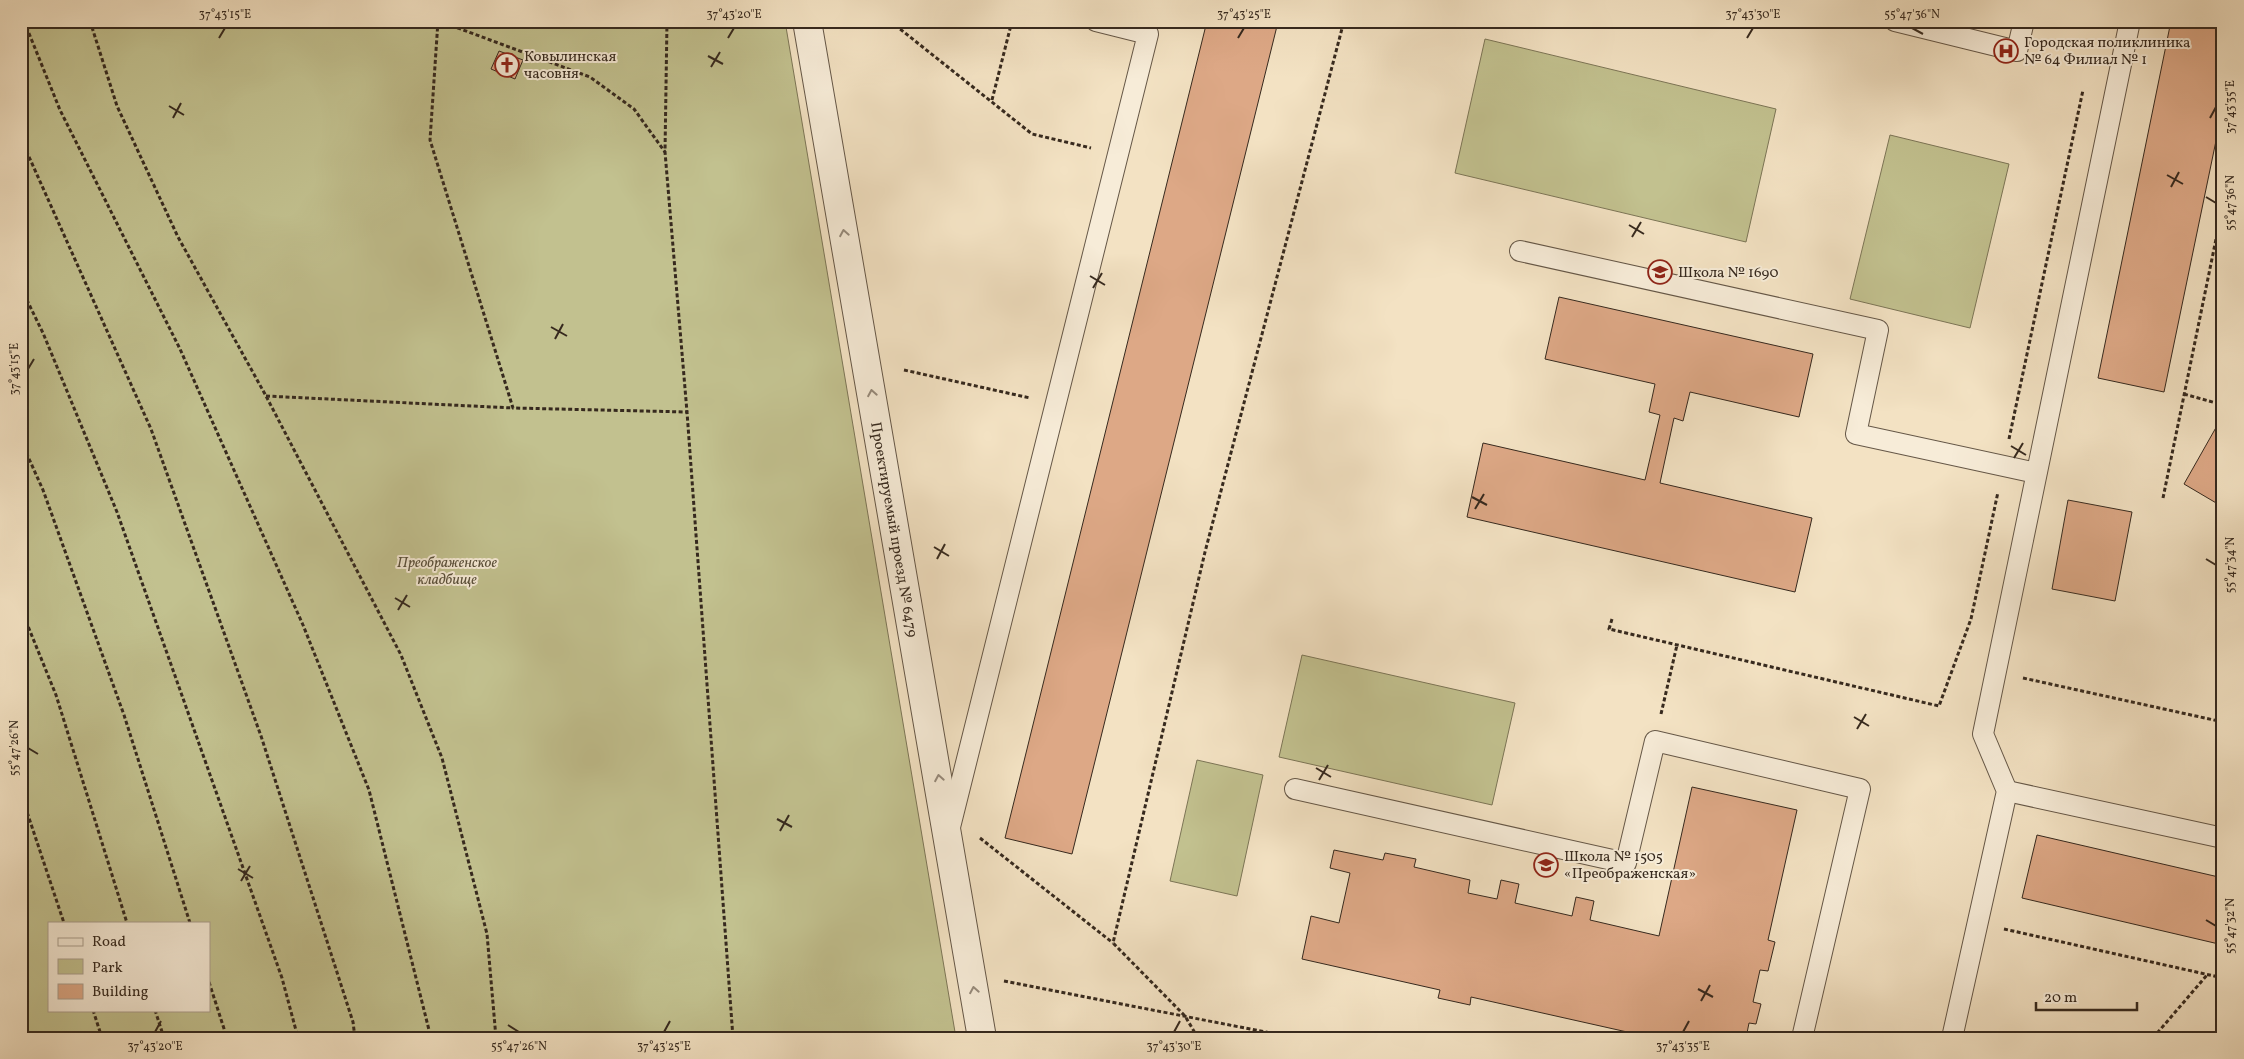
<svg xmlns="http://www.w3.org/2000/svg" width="2244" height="1059" font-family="Vollkorn,serif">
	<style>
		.green { fill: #c2c18f; stroke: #7c7556; fill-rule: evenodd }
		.building { fill: #dda886; stroke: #36291e }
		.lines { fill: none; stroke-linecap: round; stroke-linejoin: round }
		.service-casing { stroke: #655747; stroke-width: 22 }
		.minor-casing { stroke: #655747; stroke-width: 30 }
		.path { stroke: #36291e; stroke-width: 3; stroke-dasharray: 4 2.5; stroke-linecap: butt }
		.service { stroke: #f7ecd8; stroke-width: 20 }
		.minor { stroke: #f7ecd8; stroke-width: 28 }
		.oneway { stroke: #968a7b }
		.ticks { fill: none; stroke: #36291e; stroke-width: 2 }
		.labels { text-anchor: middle; stroke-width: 4; stroke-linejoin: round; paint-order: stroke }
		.poi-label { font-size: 15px; fill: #36291e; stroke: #f7ecd8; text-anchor: start }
		.street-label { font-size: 15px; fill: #36291e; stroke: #f7ecd8 }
		.park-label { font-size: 15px; font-style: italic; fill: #594f3a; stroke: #f7ecd8 }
		.neatline { fill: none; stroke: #36291e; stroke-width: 2 }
		.ticks-label { font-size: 12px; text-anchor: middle; fill: #36291e }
	</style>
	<rect width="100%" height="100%" fill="#f3e2c3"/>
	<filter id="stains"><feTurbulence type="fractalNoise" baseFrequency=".004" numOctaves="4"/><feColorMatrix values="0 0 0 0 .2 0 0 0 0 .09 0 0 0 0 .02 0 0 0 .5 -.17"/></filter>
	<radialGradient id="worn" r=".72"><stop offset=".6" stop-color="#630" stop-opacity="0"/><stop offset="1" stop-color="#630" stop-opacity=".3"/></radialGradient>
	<g class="green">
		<path d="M21,21H785L956,1038H21ZM49,923H209V1010H49Z"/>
		<path d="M1485,39L1776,109L1746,242L1455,173Z"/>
		<path d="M1890,135L2009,164L1970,328L1850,299Z"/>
		<path d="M1302,655L1515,703L1492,805L1279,757Z"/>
		<path d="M1197,760L1263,775L1237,896L1170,881Z"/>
	</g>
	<g class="building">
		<path d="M1207,21H1258L1277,26L1072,854L1005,838Z"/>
		<path d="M1980,21H2009L2007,28Z"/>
		<path d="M2171,21H2203L2223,25V107L2164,392L2098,378Z"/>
		<path d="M499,51L523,60L515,79L491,69Z"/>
		<path d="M1559,297L1813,354L1799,417L1690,392L1683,421L1674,418L1660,483L1812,518L1795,592L1467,517L1483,443L1645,480L1660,415L1649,412L1655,384L1545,359Z"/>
		<path d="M2218,424L2223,427V507L2184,484Z"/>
		<path d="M2068,500L2132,512L2115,601L2052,589Z"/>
		<path d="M1692,787L1797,810L1768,940L1775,942L1768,971L1760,970L1753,1002L1761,1004L1756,1024L1749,1023L1746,1038H1654L1471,997L1470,1005L1438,998L1440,990L1302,959L1311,916L1339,923L1350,873L1330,868L1334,850L1383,860L1385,853L1416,859L1414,867L1470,880L1468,893L1497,899L1501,880L1519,884L1515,903L1572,916L1576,897L1594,901L1590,920L1659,936Z"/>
		<path d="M2037,835L2223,878V945L2022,898Z"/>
	</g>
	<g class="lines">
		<g class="service-casing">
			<g id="service">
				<path d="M1895,21L2017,51L2024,21"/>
				<path d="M1520,251L1878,330L1856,434L2036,473"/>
				<path d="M1295,789L1626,863L1655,741L1860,789L1802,1038"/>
				<path d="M2007,791L2223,838"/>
				<path d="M949,831L1148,34L1096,21"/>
				<path d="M1952,1038L2007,791L1983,734L2130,21"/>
			</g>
		</g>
		<g class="minor-casing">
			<g id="minor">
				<path id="s1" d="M807,21L982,1038"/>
			</g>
		</g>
		<g class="path">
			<path d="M24,21L60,110L180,349L303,625L369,790L431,1038"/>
			<path d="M90,21L117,106L178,237L266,396L401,655L442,758L487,934L496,1038"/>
			<path d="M438,21L430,140L513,408L687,412L733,1038"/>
			<path d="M439,21L590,77L634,109L665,152"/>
			<path d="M667,21L665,152L687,412"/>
			<path d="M890,21L1032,134L1091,148"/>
			<path d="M992,100L1012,21"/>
			<path d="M21,139L151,429L261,736L353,1022L355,1038"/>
			<path d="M21,288L43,333L117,512L282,978L298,1038"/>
			<path d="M904,370L1030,398"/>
			<path d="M2184,394L2223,405"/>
			<path d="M266,396L513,408"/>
			<path d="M2009,439L2083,90"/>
			<path d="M21,441L43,490L124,715L190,923"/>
			<path d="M2163,498L2223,205"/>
			<path d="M21,609L56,695L127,923"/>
			<path d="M1612,619L1609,629L1939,706L1971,619L1998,492"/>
			<path d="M2023,678L2223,722"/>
			<path d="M1661,714L1677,645"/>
			<path d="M21,794L64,923"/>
			<path d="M980,838L1113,943"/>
			<path d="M2004,929L2223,978"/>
			<path d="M1004,981L1296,1038"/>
			<path d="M209,982L227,1038"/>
			<path d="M93,1010L102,1038"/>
			<path d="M155,1010L164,1038"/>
			<path d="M1198,1038L1185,1016L1113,943L1205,552L1344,21"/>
			<path d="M2153,1038L2207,975"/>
		</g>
		<use href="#service" class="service"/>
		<use href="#minor" class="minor"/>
	</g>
	<defs><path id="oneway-chevron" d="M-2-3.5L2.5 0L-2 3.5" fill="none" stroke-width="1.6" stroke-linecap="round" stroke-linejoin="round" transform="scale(1.25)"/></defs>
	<g class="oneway">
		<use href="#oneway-chevron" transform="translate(844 233) rotate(-100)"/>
		<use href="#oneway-chevron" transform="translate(872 393) rotate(-100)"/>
		<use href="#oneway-chevron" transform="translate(939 778) rotate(-100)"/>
		<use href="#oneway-chevron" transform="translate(974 990) rotate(-100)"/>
	</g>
	<path class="ticks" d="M1912,28L1923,34M219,38L225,28M728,38L734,28M1238,38L1244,28M1747,38L1753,28M708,56L723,64M711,67L720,52M169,106L184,115M173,118L181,103M2210,118L2216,107M2167,175L2183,184M2171,187L2179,172M2206,197L2216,203M1629,225L1644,234M1632,237L1641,222M1090,276L1105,285M1093,288L1102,273M551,327L567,336M555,339L563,324M28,369L34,359M2011,446L2026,455M2014,458L2023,443M1472,497L1487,505M1475,509L1484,494M934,547L949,556M937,559L945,544M2206,559L2216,565M395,598L410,607M398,610L407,595M1854,717L1869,726M1857,729L1866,714M28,748L38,754M1316,768L1331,777M1319,780L1328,765M777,819L792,827M780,831L789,815M238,869L253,878M241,881L250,866M2206,920L2216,926M1698,989L1713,997M1701,1001L1710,985M508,1025L519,1032M155,1032L161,1021M664,1032L670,1021M1174,1032L1180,1021M1683,1032L1689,1021"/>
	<defs>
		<g id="hospital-ring" transform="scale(1.25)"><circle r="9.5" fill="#f7ecd8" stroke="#8f2418" stroke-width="1.5"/><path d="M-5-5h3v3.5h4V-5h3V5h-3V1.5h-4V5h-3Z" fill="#8f2418"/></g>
		<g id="church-ring" transform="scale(1.25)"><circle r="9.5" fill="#f7ecd8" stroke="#8f2418" stroke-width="1.5"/><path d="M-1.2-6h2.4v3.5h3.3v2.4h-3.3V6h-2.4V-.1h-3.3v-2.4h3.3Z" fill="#8f2418"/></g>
		<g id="school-ring" transform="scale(1.25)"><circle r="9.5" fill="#f7ecd8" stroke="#8f2418" stroke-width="1.5"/><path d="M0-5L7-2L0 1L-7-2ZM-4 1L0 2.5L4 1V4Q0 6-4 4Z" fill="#8f2418"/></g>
	</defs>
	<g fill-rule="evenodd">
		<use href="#hospital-ring" x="2006" y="51"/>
		<use href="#church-ring" x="507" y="65"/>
		<use href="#school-ring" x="1660" y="272"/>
		<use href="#school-ring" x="1546" y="865"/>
	</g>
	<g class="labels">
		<g class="poi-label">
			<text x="2024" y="47">Городская поликлиника<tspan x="2024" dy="17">№ 64 Филиал № 1</tspan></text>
			<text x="524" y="61">Ковылинская<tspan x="524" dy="17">часовня</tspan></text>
			<text x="1678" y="277">Школа № 1690</text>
			<text x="1564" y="861">Школа № 1505<tspan x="1564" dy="17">«Преображенская»</tspan></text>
		</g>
		<g class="street-label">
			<text dy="5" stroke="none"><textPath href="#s1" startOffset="516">Проектируемый проезд № 6479</textPath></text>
		</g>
		<g class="park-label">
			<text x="447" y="567">Преображенское<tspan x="447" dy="17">кладбище</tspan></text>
		</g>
	</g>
	<rect width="2244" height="1059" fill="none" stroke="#f3e2c3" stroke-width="55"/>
	<rect x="48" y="922" width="162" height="90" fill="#f7ecd8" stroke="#aa9e8e"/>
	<rect x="58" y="938" width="25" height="8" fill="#f7ecd8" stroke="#aa9e8e"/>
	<text x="92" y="946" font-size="15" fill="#36291e">Road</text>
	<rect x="58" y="959" width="25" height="15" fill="#c2c18f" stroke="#aa9e8e"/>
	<text x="92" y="972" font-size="15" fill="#36291e">Park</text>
	<rect x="58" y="984" width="25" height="15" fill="#dda886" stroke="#aa9e8e"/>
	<text x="92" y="996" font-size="15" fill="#36291e">Building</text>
	<path d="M2036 1002v8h101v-8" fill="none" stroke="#36291e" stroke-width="2.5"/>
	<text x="2044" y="1002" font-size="15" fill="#36291e" stroke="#f7ecd8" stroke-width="4" paint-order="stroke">20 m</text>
	<rect x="28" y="28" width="2188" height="1004" class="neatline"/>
	<g class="ticks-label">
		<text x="225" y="18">37°43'15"E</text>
		<text x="734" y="18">37°43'20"E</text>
		<text x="1244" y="18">37°43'25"E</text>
		<text x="1753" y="18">37°43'30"E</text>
		<text x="1912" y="18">55°47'36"N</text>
		<text transform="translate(2230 107) rotate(-90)" y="4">37°43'35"E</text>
		<text transform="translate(2230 203) rotate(-90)" y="4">55°47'36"N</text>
		<text transform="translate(14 369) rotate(-90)" y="4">37°43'15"E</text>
		<text transform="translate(2230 565) rotate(-90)" y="4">55°47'34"N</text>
		<text transform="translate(14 748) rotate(-90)" y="4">55°47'26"N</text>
		<text transform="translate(2230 926) rotate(-90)" y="4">55°47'32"N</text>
		<text x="155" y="1050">37°43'20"E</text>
		<text x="519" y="1050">55°47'26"N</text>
		<text x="664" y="1050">37°43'25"E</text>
		<text x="1174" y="1050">37°43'30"E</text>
		<text x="1683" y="1050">37°43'35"E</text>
	</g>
	<rect width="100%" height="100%" filter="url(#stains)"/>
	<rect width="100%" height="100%" fill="url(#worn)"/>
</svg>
